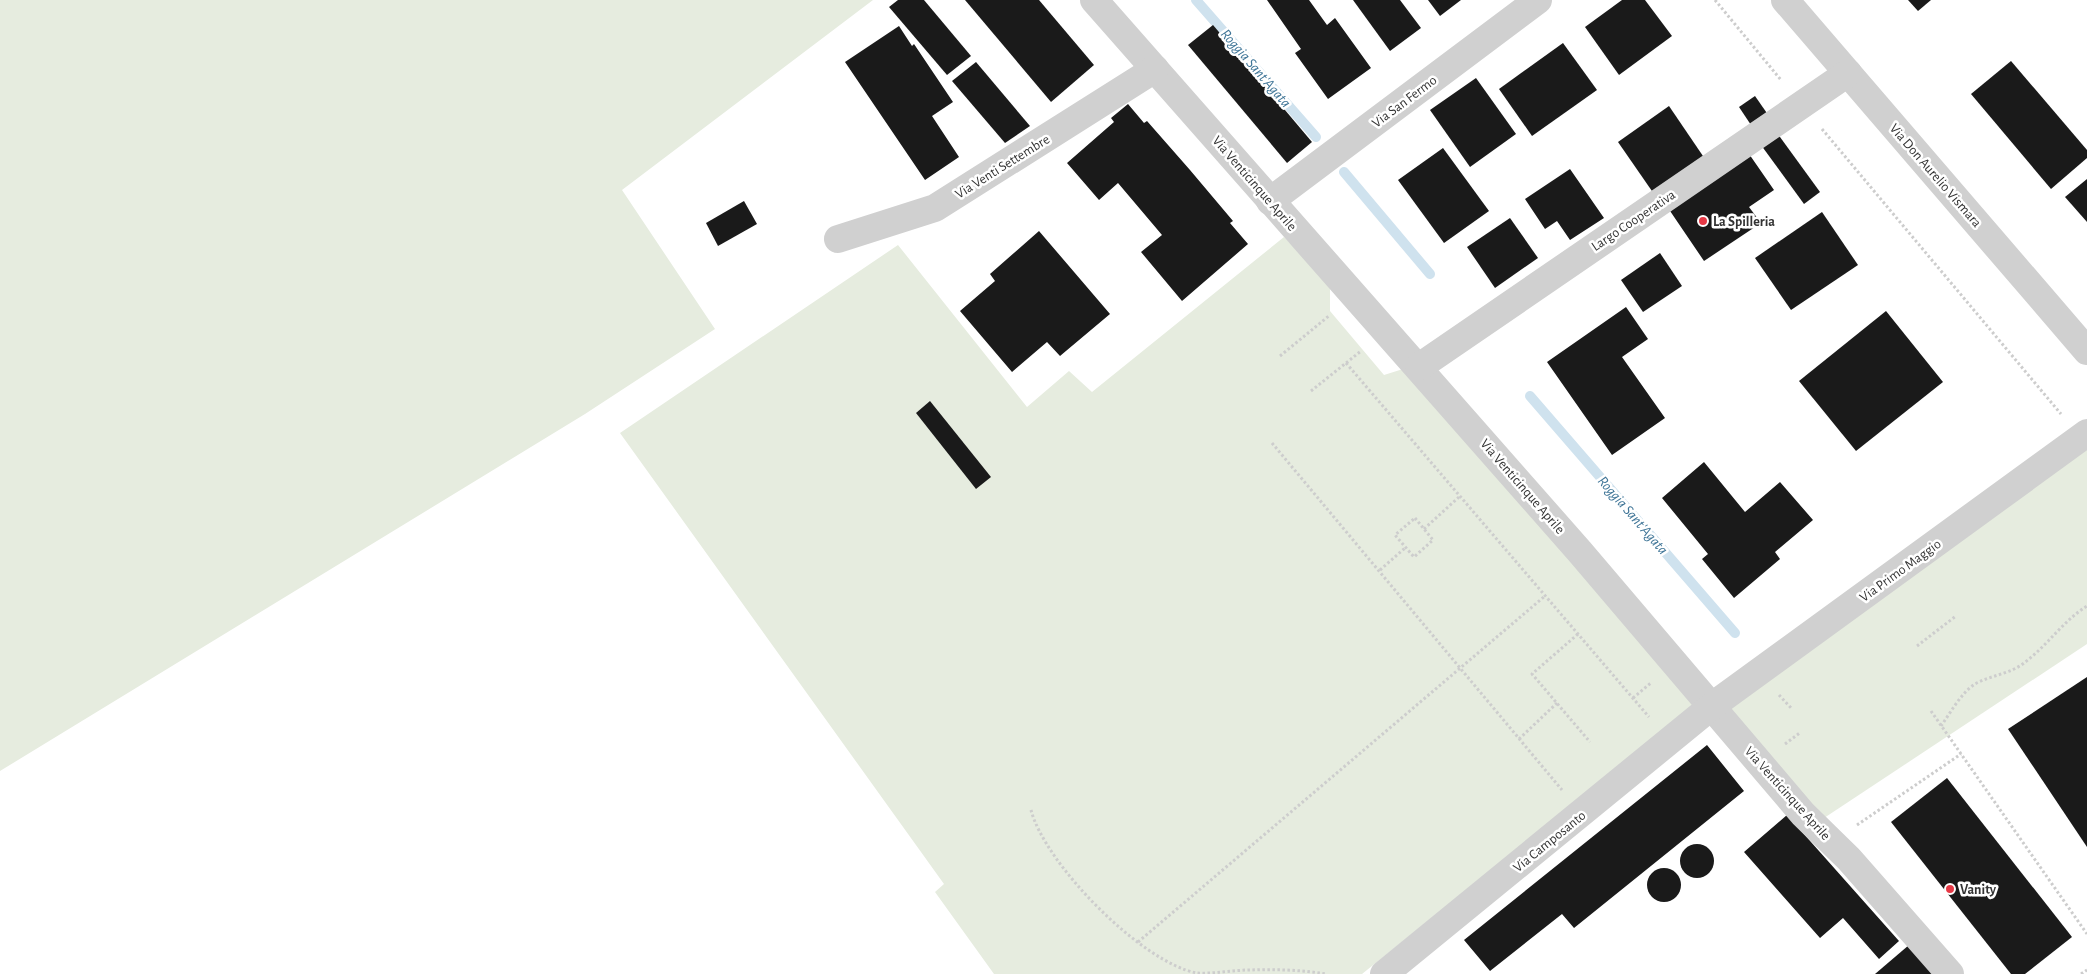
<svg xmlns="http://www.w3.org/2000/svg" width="2087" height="974" font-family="'Alegreya Sans',sans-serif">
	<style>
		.green { fill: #e6ecdf }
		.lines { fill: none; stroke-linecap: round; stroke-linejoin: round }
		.stream { stroke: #cfe2ee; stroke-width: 10 }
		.building { fill: #1a1a1a }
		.path { stroke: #cdcdcd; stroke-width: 3; stroke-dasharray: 2.5 2.5; stroke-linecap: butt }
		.minor { stroke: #d0d0d0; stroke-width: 28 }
		.poi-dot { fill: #e63946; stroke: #fff; stroke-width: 2 }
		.labels { text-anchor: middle; stroke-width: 5; stroke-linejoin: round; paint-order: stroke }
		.street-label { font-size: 14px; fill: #333; stroke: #fff }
		.poi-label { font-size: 14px; font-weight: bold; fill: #333; stroke: #fff; text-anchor: start }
		.water-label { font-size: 15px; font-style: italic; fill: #3f7597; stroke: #fff }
	</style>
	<rect width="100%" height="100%" fill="#fff"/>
	<g class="green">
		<path d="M0,0H873L622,190L715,329L585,414L0,771Z"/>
		<path d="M1284,237L1330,284V311L1384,375L1403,369L1700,702L1362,974H994L935,892L944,884L620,433L898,245L1027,407L1069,371L1092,392Z"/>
		<path d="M2087,434V644L1815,824L1714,706Z"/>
	</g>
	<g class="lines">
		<g class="stream">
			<path d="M1196,0L1316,137"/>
			<path d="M1344,172L1430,274"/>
			<path d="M1530,396L1735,633"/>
		</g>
	</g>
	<g class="building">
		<path d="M898,0H924L971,56L947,75L889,7Z"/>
		<path d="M965,0H1039L1094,65L1051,102Z"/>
		<path d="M1267,0H1309L1327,25L1335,18L1371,68L1328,99L1295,53L1301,49Z"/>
		<path d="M1353,0H1400L1421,28L1390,51Z"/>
		<path d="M1428,0H1461L1440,16Z"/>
		<path d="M1622,0H1645L1672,36L1619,75L1585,27Z"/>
		<path d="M1908,0H1931L1918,11Z"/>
		<path d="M1213,25L1312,142L1287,163L1188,45Z"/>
		<path d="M899,26L912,46L914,44L953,102L932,116L959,157L925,180L845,62Z"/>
		<path d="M1563,43L1597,90L1532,136L1499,89Z"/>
		<path d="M2011,61L2087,150V158L2051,189L1971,94Z"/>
		<path d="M976,62L1030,126L1005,143L952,81Z"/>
		<path d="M1476,78L1516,134L1470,167L1430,110Z"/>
		<path d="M1755,96L1771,119L1755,131L1739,107Z"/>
		<path d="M1128,104L1144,123L1147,121L1190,170L1233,221L1230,223L1248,244L1182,301L1141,252L1162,235L1118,183L1099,200L1067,163L1114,122L1111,118Z"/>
		<path d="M1669,106L1705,159L1654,194L1618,142Z"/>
		<path d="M1777,133L1820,192L1804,204L1761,145Z"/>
		<path d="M1443,148L1489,211L1444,243L1398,180Z"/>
		<path d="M1747,151L1774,190L1749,207L1761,223L1704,261L1666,205Z"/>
		<path d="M1570,169L1604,218L1570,240L1557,221L1545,229L1525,199Z"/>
		<path d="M2087,179V222L2065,197Z"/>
		<path d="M744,201L757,224L718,246L706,223Z"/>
		<path d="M1822,212L1858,265L1791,310L1755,258Z"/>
		<path d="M1510,218L1538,258L1495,288L1467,247Z"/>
		<path d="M1039,231L1110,314L1060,356L1047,342L1012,372L960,311L995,281L990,274Z"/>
		<path d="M1660,253L1682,286L1643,312L1621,280Z"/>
		<path d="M1626,307L1648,339L1622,357L1665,418L1612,455L1547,362Z"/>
		<path d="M1886,311L1943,382L1856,451L1799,381Z"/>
		<path d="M930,401L991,477L976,489L916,413Z"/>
		<path d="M1704,462L1745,512L1780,482L1813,520L1775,552L1780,559L1734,598L1702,559L1708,554L1662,498Z"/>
		<path d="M2087,677V847L2008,729Z"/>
		<path d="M1707,745L1744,791L1574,928L1562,914L1490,971L1464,940Z"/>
		<path d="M1947,778L2072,937L2025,974H2011L1891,822Z"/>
		<path d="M1787,815L1899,941L1879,959L1843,918L1820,938L1744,852Z"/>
		<circle cx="1697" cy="861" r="17"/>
		<circle cx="1664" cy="885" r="17"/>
		<path d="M1909,945L1933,974H1875Z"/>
	</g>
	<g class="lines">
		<g class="path">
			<path d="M1715,0L1781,80"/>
			<path d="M1822,129L2061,414"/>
			<path d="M1280,356L1330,315"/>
			<path d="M1346,363L1649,717"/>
			<path d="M1311,391L1361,351"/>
			<path d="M1272,443L1562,790"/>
			<path d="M1415,518L1433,540L1414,557L1395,535Z"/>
			<path d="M1424,529L1459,497"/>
			<path d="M1380,570L1405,548"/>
			<path d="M1578,634L1532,674L1590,742"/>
			<path d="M1917,646L1956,616"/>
			<path d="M1779,695L1792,709"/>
			<path d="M1633,698L1652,682"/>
			<path d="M1931,711L2087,934"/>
			<path d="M1941,726C1951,712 1961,693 1975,684C1991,675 2010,674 2024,663C2047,646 2063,621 2087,606"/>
			<path d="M1519,739L1557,703"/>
			<path d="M1785,744L1801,732"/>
			<path d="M1031,810C1045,864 1142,963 1197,973C1214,974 1233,970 1250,970C1275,969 1302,970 1326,974"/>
			<path d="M1857,825L1961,754"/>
			<path d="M1138,942L1545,596"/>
			<path d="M2081,974L2087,970"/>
		</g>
		<g class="minor">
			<path d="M1094,0L1580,552L1803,814L1849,859L1950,974"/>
			<path d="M1785,0L2087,351"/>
			<path d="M1270,201L1538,0"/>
			<path d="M838,239L935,208L1155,69"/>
			<path d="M1419,367L1848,73"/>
			<path d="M1384,974L1712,706L2087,433"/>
		</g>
	</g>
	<g class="poi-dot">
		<circle cx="1703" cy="221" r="5"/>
		<circle cx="1950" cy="889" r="5"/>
	</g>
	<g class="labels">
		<g class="street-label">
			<text transform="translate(1404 101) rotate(-37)" y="5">Via San Fermo</text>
			<text transform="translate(1002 166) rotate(-32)" y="5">Via Venti Settembre</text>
			<text transform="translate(1936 175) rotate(49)" y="5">Via Don Aurelio Vismara</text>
			<text transform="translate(1255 183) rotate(49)" y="5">Via Venticinque Aprile</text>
			<text transform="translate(1633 220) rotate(-34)" y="5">Largo Cooperativa</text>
			<text transform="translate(1523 486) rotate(49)" y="5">Via Venticinque Aprile</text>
			<text transform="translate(1900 570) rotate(-36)" y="5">Via Primo Maggio</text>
			<text transform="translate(1788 793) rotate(48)" y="5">Via Venticinque Aprile</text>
			<text transform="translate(1549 841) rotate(-39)" y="5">Via Camposanto</text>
		</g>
		<g class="poi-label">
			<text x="1713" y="226">La Spilleria</text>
			<text x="1960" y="894">Vanity</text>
		</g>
		<g class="water-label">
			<text transform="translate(1256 68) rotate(49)" y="5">Roggia Sant'Agata</text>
			<text transform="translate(1633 515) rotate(49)" y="5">Roggia Sant'Agata</text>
		</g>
	</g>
</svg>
